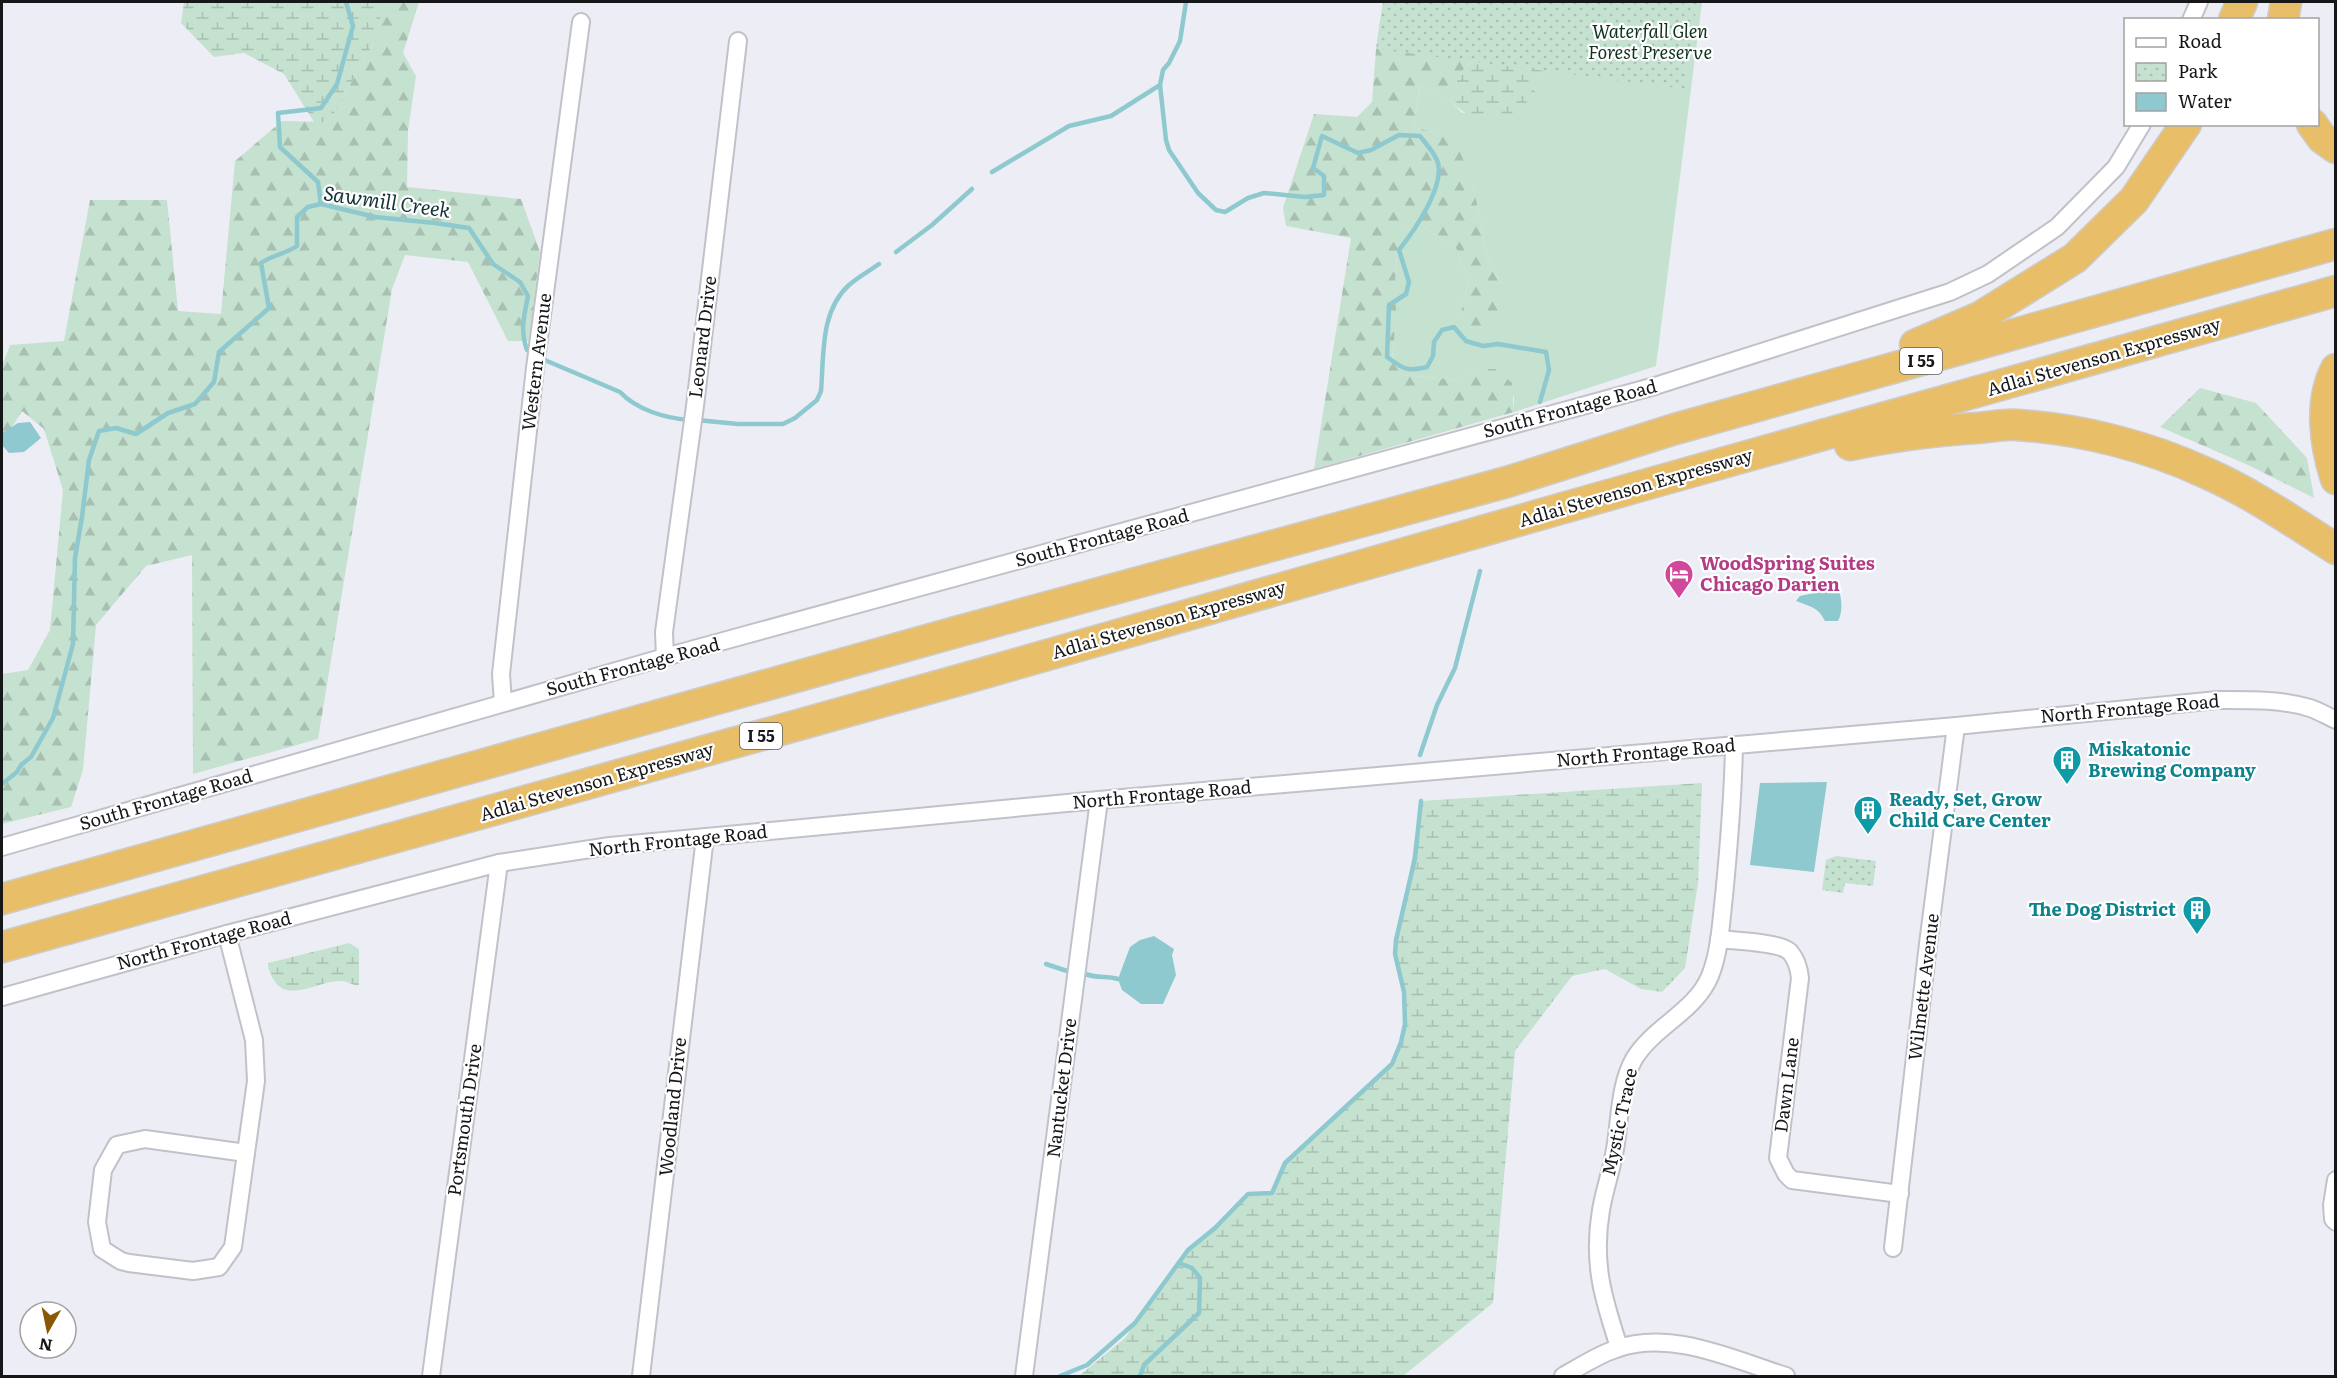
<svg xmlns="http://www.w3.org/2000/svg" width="2337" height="1378" font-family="Literata,serif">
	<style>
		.grass { fill: #c5e1cf }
		.forest { fill: url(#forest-firs) }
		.wetland { fill: url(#wetland-marsh) }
		.park { fill: url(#park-dots) }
		.water { fill: #8dc9ce }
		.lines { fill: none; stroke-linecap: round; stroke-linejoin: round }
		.stream { stroke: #8dc9ce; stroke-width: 4.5 }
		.street-casing { stroke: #c1c2c9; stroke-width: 20 }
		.highway-casing { stroke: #ccc; stroke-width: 33 }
		.street { stroke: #fff; stroke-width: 16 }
		.highway { stroke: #e9be69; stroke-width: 30 }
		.labels { text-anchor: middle; stroke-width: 4.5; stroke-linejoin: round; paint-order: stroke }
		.shield { fill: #fff; stroke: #5c5d5e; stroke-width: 1.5 }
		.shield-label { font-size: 16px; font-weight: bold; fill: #161719 }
		.park-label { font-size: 18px; font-style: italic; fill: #0f331f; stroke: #fff }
		.street-label { font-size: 18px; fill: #161719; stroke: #fff }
		.hotel-label { font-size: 18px; font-weight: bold; fill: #b23c85; stroke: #fff; text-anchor: start }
		.culture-label { font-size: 18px; font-weight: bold; fill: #0d838f; stroke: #fff; text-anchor: start }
		.water-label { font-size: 20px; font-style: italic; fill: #153437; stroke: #fff }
	</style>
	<defs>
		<pattern id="forest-firs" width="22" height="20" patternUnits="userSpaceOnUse" patternTransform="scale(1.5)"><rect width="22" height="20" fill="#c5e1cf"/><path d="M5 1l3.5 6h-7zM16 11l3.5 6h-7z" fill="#a8c0b1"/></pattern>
		<pattern id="wetland-marsh" width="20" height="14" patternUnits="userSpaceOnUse" patternTransform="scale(1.5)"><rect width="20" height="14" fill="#c5e1cf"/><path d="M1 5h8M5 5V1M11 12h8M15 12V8" fill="none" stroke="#a8c0b1"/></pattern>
		<pattern id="park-dots" width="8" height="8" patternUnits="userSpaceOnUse" patternTransform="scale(1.5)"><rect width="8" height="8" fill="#c5e1cf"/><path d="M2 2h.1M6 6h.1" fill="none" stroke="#a8c0b1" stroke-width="1.8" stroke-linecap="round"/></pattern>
	</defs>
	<rect width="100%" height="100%" fill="#edeef5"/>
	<path class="grass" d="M1610,2H1702L1656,366L1514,412V397L1478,369L1460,380L1403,375L1392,362L1396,312L1394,278L1399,242L1410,218L1456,248L1469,281L1460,316L1502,284L1489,265L1473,184L1441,134L1413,127L1420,86L1450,100L1462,113L1532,98L1552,51Z"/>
	<g class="forest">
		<path d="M385,2H419L403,53L416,76L408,131L407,187L521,199L540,252L529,341H508L468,262L405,255L392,289L318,739L193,774L192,555L146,566L96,625L83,770L71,807L2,824V674L28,670L50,630L63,490L44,429L22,411L2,443V366L10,345L64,341L90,200H167L178,311L221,314L235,161L282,121L329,122L374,42Z"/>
		<path d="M1383,2L1488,46L1460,73L1450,100L1420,86L1413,127L1441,134L1459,149L1473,184L1489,265L1502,284L1499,312L1490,333L1477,341L1461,333L1460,316L1469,281L1456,248L1410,218C1392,255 1395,271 1396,310C1396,327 1393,345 1392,362L1403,375L1460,380L1478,369H1495L1512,383L1514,412L1314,469L1351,238L1286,226L1283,208L1314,114L1357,117L1372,102L1376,49Z"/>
		<path d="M2200,388L2256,403L2307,458L2314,498L2248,465L2160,427Z"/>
	</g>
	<g class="wetland">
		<path d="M184,2H385L374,42L329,122H314L284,74L244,53L214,57L181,23Z"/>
		<path d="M1488,46L1552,51L1532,98L1505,118C1478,116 1469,120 1450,100L1460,73Z"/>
		<path d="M1702,783L1698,883L1685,968L1662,992L1641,989L1605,969L1572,976L1515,1051L1493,1303L1403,1376H1079L1125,1338L1188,1250L1215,1228L1248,1194L1272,1192L1285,1163L1392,1064L1401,1042L1405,1024L1404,992L1395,954L1396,940L1405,903L1421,801Z"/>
		<path d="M349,943L359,949V985C352,986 348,981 341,981C318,980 286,1006 272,977C270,972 268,969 268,963Z"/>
	</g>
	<g class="park">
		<path d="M1383,2H1697L1685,89L1376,49Z"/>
		<path d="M1836,856L1876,861L1873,886L1845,883L1843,893L1822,890L1826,860Z"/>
	</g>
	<g class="water">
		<path d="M30,422L41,438L24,452L9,453L2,445V433L18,423Z"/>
		<path d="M1838,588C1842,597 1843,613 1838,621H1825C1818,607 1811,607 1796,601L1800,596Z"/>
		<path d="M1827,782L1814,872L1750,865L1760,783Z"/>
		<path d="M1154,936L1174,949L1172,955L1176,975L1163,1004H1141L1122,990L1118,979L1130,947L1140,940Z"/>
	</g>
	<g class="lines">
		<g class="stream">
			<path d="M1186,2L1180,41L1169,63L1163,70L1160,85L1166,140L1169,150L1198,193L1216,210L1225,212L1248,198L1264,193L1305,197L1324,195V176L1313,168L1322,136L1358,153L1371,150L1399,135L1420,136C1426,144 1435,153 1438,163C1444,188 1414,231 1399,250L1409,282L1406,294L1389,305L1387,357C1403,369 1407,372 1427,367L1433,356L1434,342L1442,330L1454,327L1466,341L1483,346L1498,344L1546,352L1549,370L1540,402"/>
			<path d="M992,172L1069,126L1111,116L1160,85"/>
			<path d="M321,204L318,182L280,147L278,113L321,108L337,84L353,26L346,2"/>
			<path d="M896,252L932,225L972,189"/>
			<path d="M540,358L620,392C637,410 665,418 689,420"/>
			<path d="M697,420L738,424H783L795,418L817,400L821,391C824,355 820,311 849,285C858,277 869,271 879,264"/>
			<path d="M1420,755L1437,705L1455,668L1480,571"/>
			<path d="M2,784L17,772L21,765L31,757L53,718L73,644L75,558L82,517L89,460L99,431L116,428L136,434L168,413L195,404L214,382L219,352L269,308L261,263C273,255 285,254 297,246V217L308,207L321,204L375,217L435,223L469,228L493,264L520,282L528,296C524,315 520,331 527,350L533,354"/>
			<path d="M1046,964L1067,971"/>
			<path d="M1085,974C1100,979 1106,975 1118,979"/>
			<path d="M1060,1376L1087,1365L1135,1323L1188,1250L1215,1228L1248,1194L1272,1193L1285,1163L1392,1064L1401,1042L1405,1024L1404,992L1395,954L1396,940L1415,858L1421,801"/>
			<path d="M1140,1376L1144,1365L1199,1313L1200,1278L1192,1268L1179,1263"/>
		</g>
		<g class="street-casing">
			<g id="street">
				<path d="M2191,20L2199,2"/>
				<path d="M665,657L664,632L695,406L738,41"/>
				<path d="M503,703L501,674L535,368L581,22"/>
				<path d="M2,847L665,657L1655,386L1950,292L1988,274L2057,227L2116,167L2142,124"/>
				<path d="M227,934L254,1040L256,1081L246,1153"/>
				<path d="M1719,939C1735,941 1780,942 1790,952C1797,960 1799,968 1800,978L1778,1158L1786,1174L1792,1180L1900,1194"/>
				<path d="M2,997L227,934L499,863L610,846L1099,800L1956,726L2217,700C2247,700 2281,699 2310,708C2319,711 2327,716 2336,720"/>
				<path d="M145,1139L246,1153L233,1247L219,1267L193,1271L129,1263L121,1261L102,1249L97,1222L103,1170L117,1145Z"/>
				<path d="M2336,1180L2332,1205L2333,1219L2336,1222"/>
				<path d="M1893,1248L1928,944L1956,726"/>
				<path d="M1619,1347C1603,1298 1592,1263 1601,1210C1605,1187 1613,1166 1616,1143C1620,1116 1620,1084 1634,1059C1654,1026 1695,1012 1710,976C1720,951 1721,922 1724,896C1729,845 1733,797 1734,746"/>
				<path d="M431,1376L499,863"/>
				<path d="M641,1376L705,837"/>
				<path d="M1024,1376L1099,800"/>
				<path d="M1563,1376C1580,1367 1597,1355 1616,1349C1671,1329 1734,1360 1786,1376"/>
			</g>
		</g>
		<g class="highway-casing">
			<g id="highway">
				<path d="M2234,20L2242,2"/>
				<path d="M2283,20L2286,2"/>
				<path d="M2312,124L2322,138L2336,148"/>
				<path d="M1915,345L1980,317L2075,258L2134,200L2186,124"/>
				<path d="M2336,369C2319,402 2325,445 2336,479"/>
				<path d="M1850,445C1892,436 1934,431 1977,428C1990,427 2004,424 2017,425C2081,429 2148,446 2206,473C2252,493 2293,522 2336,549"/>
				<path d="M2,899L956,632L1507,482L1675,429L2336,244"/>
				<path d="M2,947L970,677L1630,489L2336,291"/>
			</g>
		</g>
		<use href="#street" class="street"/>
		<use href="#highway" class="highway"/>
	</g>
	<defs>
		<g id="hotel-pin" transform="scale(1.5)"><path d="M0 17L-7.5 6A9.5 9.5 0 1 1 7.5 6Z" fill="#d1479c" stroke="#fff"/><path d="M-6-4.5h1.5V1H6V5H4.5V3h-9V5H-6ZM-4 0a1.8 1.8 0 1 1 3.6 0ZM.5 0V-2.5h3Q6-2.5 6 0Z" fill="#fff"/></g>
		<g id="building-pin" transform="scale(1.5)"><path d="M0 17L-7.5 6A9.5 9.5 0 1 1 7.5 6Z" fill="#0f9aa8" stroke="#fff"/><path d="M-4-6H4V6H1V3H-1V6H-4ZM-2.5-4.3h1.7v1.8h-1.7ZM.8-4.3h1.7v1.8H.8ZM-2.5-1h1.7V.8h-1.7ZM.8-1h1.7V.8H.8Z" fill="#fff"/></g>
	</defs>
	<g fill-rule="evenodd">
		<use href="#hotel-pin" x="1679" y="574"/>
		<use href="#building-pin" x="2067" y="760"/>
		<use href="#building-pin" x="1868" y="810"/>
		<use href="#building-pin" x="2197" y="910"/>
	</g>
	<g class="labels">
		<g class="shield">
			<rect x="1900" y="348" width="42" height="26" rx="4.5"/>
			<rect x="740" y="723" width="42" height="26" rx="4.5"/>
		</g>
		<g class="shield-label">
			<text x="1921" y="367">I 55</text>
			<text x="761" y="742">I 55</text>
		</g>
		<g class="park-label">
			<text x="1650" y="38">Waterfall Glen<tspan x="1650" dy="21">Forest Preserve</tspan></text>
		</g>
		<g class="street-label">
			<text transform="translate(703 337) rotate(-83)" y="6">Leonard Drive</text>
			<text transform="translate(2104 357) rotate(-16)" y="6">Adlai Stevenson Expressway</text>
			<text transform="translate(537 362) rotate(-83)" y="6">Western Avenue</text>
			<text transform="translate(1570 409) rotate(-15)" y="6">South Frontage Road</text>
			<text transform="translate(1636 488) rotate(-16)" y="6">Adlai Stevenson Expressway</text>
			<text transform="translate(1102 538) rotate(-15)" y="6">South Frontage Road</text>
			<text transform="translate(1169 620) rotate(-16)" y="6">Adlai Stevenson Expressway</text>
			<text transform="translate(633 667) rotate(-15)" y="6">South Frontage Road</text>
			<text transform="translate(2130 709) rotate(-5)" y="6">North Frontage Road</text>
			<text transform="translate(1646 753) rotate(-5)" y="6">North Frontage Road</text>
			<text transform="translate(597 782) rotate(-16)" y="6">Adlai Stevenson Expressway</text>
			<text transform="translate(1162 795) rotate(-5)" y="6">North Frontage Road</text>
			<text transform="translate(166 800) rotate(-16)" y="6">South Frontage Road</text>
			<text transform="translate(678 841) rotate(-6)" y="6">North Frontage Road</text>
			<text transform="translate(204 941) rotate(-15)" y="6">North Frontage Road</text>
			<text transform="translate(1924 987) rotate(-83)" y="6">Wilmette Avenue</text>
			<text transform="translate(1787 1085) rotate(-83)" y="6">Dawn Lane</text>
			<text transform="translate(1062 1088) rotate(-83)" y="6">Nantucket Drive</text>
			<text transform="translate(673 1107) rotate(-84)" y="6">Woodland Drive</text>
			<text transform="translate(465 1120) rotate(-82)" y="6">Portsmouth Drive</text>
			<text transform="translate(1620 1122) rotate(-78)" y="6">Mystic Trace</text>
		</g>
		<g class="hotel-label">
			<text x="1700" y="570">WoodSpring Suites<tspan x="1700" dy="21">Chicago Darien</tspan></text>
		</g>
		<g class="culture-label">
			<text x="2088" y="756">Miskatonic<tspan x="2088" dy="21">Brewing Company</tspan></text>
			<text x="1889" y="806">Ready, Set, Grow<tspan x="1889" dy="21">Child Care Center</tspan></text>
			<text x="2176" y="916" text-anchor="end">The Dog District</text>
		</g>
		<g class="water-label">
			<text transform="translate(387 202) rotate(8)" y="7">Sawmill Creek</text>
		</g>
	</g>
	<rect width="2337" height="1378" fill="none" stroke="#161719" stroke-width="6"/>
	<rect x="2124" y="18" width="195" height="108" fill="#ffffff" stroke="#a2a2a3" stroke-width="1.5"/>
	<rect x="2136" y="38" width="30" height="9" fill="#ffffff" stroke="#a2a2a3" stroke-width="1.5"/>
	<text x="2178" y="48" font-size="18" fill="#161719">Road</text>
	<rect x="2136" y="63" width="30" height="18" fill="url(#park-dots)" stroke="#a2a2a3" stroke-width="1.5"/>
	<text x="2178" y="78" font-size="18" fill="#161719">Park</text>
	<rect x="2136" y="93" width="30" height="18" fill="#8dc9ce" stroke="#a2a2a3" stroke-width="1.5"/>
	<text x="2178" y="108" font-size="18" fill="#161719">Water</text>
	<g transform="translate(48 1330) rotate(189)"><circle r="28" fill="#ffffff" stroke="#a2a2a3" stroke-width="1.5"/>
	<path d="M0-4.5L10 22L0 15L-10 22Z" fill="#8c5705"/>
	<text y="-9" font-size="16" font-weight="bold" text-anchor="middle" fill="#161719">N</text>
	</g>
</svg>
